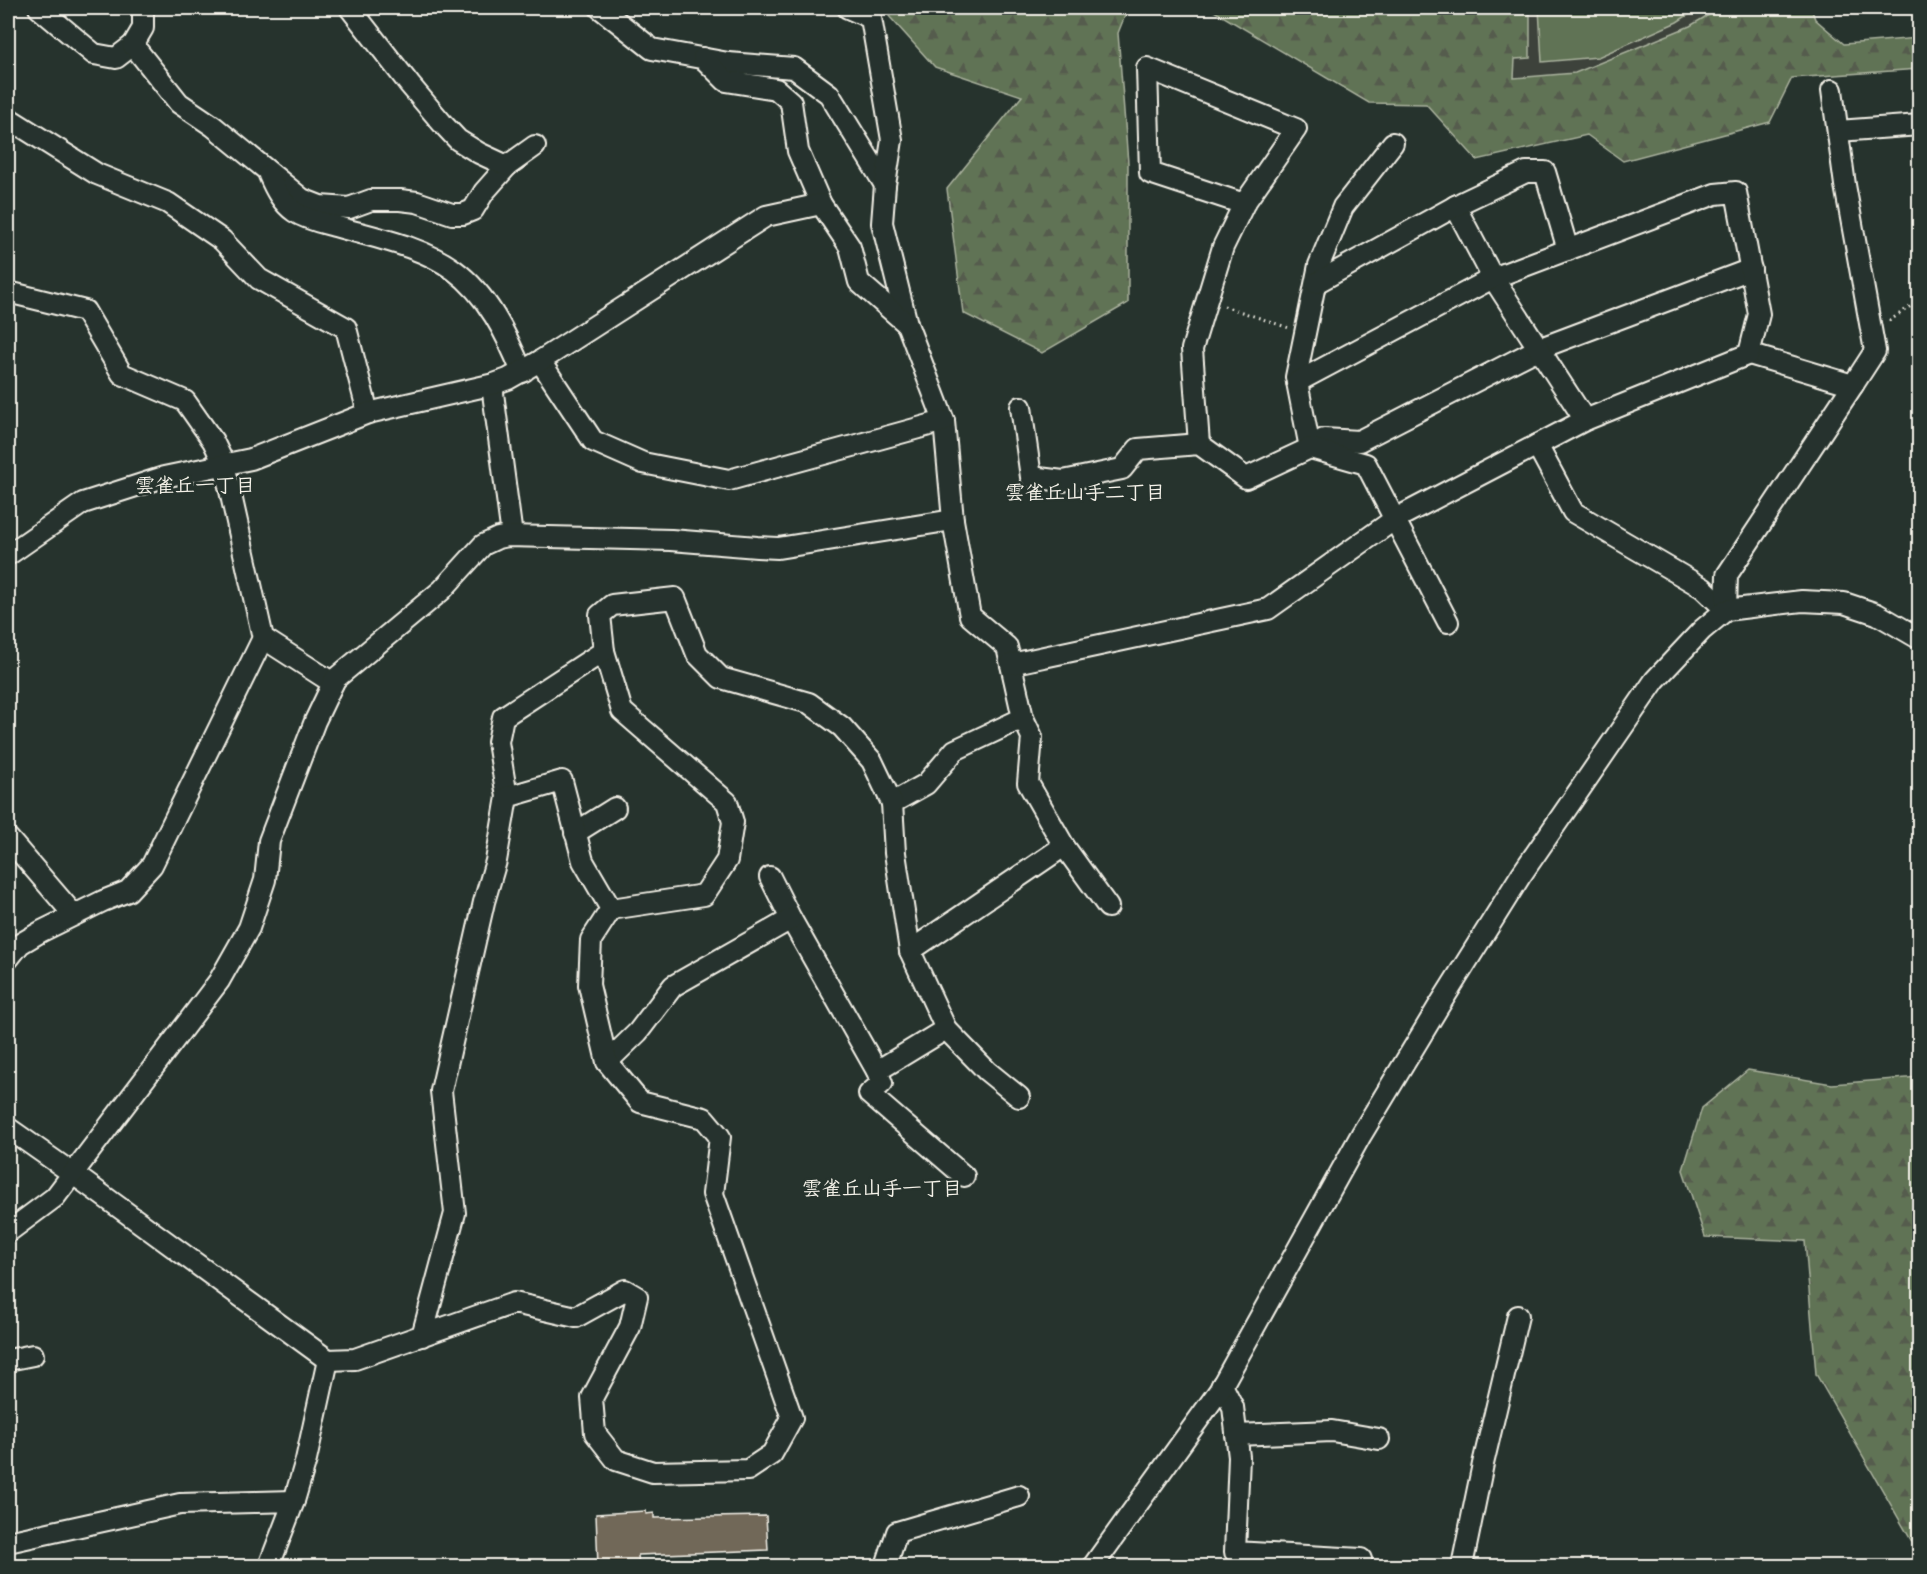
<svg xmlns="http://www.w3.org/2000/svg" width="1927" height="1574" font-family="'Architects Daughter','Klee One',sans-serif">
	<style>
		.built { fill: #3c433a }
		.forest { fill: url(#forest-firs); stroke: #aab29e; stroke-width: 1.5 }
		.park { fill: #617355; stroke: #aab29e; stroke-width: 1.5 }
		.building { fill: #716859; stroke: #f4f1e8; stroke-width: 1.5 }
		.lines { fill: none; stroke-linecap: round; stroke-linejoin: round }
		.minor-casing { stroke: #f4f1e8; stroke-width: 24 }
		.path { stroke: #f4f1e8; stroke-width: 3; stroke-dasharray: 1.5 4.5; stroke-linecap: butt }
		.minor { stroke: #26332d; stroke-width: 20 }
		.labels { text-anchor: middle; stroke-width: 5; stroke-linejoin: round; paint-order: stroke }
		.neighbourhood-label { font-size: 20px; font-weight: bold; fill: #f4f1e8; stroke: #26332d }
	</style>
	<defs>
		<pattern id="forest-firs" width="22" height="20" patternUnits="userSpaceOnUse" patternTransform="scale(1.5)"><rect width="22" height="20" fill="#617355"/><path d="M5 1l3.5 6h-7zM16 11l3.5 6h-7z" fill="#545b4d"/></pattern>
	</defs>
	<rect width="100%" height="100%" fill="#26332d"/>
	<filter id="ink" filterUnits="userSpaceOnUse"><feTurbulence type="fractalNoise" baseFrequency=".0167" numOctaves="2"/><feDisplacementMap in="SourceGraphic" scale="12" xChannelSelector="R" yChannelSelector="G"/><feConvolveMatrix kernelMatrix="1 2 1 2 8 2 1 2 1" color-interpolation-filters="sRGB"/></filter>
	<g filter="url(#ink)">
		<path class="built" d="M1504,8H1718L1690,26L1575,73L1514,78Z"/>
		<g class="forest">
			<path d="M892,8H1128L1118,33L1128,163V303L1042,353L963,313L947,189L1022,96L935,67L889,16Z"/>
			<path d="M1209,8H1530V58L1515,59L1514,78L1575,73L1690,26L1720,8H1811L1815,19L1844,44L1919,38V69L1792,78L1770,122L1623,161L1587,135L1477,160L1426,104L1369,103Z"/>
			<path d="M1748,1070L1832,1084L1919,1077V1554L1816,1374L1805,1241L1705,1237L1683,1170L1702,1108Z"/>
		</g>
		<path class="park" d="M1539,8H1699L1677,22L1598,57L1542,62Z"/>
		<path class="building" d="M646,1511V1514L654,1513V1518L766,1516L768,1550L638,1555L639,1566H598L596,1514Z"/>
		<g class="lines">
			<g class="minor-casing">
				<g id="minor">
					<path d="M39,8L94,54L116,58L133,45"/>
					<path d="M143,8V28L133,45L179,103L213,126L302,199L320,206L349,208L371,200H400L417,202L452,214H463L473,210L484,192L507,166"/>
					<path d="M350,8L410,85L442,123L458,140L479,153L507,166L535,146"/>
					<path d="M600,8L652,49L728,63L794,68L829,94L885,185"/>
					<path d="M848,8L871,18L892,140L885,185L882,223L907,324L944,421L953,520L970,616L1007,647L1023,718L955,750L926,784L892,803L895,853L910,951L946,1029L987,1071L1019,1097"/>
					<path d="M703,58L726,81L776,89L791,102L798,151L821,204L850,247L859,282L907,324"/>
					<path d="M1832,90L1845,185L1875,351L1853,385"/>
					<path d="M8,118L97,174L168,203L222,240L259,279L346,328L368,413"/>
					<path d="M1838,131L1920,125"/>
					<path d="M1393,143L1343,207L1319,265L1296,377L1310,448L1324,439L1359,441L1538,349L1751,269"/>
					<path d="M269,175C275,189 282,203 295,212C307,220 324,223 338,227C376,238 421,246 454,270C487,294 507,335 522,372L524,371"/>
					<path d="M1455,206L1493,278L1585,420"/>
					<path d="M1316,283L1463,202L1526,172H1545L1568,250"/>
					<path d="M8,292L85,311L122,374L185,401L213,441L224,464L263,638L333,683"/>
					<path d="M540,361L593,441L643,463L729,480L944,421"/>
					<path d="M494,384L493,393L512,536"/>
					<path d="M1021,407L1031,477L1063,481L1122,469L1138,449L1199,444L1246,478L1310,448L1366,464L1448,622"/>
					<path d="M1199,444L1192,349L1223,247L1244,204L1296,129L1147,68L1150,173L1244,204"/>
					<path d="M1537,445L1573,512L1703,588L1726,610"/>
					<path d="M8,555L83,503L164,477L251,459L368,413L494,384L508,379L540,361L766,216L821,204"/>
					<path d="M1726,610L1727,575L1853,385L1749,354"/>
					<path d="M604,651L622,711L727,802L733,822L727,860L704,895L611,909"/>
					<path d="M1011,664L1268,609L1395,519L1585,420L1749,354L1759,314L1736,192L1715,194L1493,278L1297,382"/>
					<path d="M507,797L498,742L503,717L604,651L600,615L612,605L675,598L697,654L721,678L809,703L842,727L872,761L892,803"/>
					<path d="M575,833L615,808"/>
					<path d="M8,838L74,915"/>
					<path d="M1064,846L1108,907"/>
					<path d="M770,877L791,919L877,1071L882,1083L869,1094L964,1176"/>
					<path d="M910,951L1064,846L1028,783L1032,737L1023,718"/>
					<path d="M8,959L20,944L42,931L103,901L128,891L152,865L263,638"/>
					<path d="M607,1062L638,1032L673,986L791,919"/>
					<path d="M877,1071L946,1029"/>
					<path d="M8,1128L72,1173L328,1360L355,1359L514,1303L576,1317L625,1290L637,1297L630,1327L592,1398L595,1433L616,1460L653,1472L748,1470L772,1454L792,1418L713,1194L720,1137L704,1118L640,1102L607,1062L589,985L591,940L611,909L583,861L562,781L507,797L496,861L484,902L441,1091L455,1213L422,1336"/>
					<path d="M8,1232L55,1197L219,981L249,928L265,880L269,841L315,721L335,679L442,590L483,545L498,538L508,536L671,540L757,547L778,548L953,520"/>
					<path d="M8,1360L33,1355"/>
					<path d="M1222,1385L1233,1407L1239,1457L1235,1552L1361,1559L1362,1566"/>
					<path d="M1236,1435L1332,1431L1379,1439"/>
					<path d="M294,1501L306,1460L328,1360"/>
					<path d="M8,1542L180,1504L294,1501L269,1566"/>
					<path d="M886,1566L897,1532L1019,1496"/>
					<path d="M1093,1566L1219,1391L1361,1135L1437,1009L1521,875L1655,680L1702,630L1726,610L1802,601L1844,603L1877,614L1920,639"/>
					<path d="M1462,1566L1483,1464L1518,1316"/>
				</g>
			</g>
			<g class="path">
				<path d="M1224,306L1289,328"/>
				<path d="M1889,321L1920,300"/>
			</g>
			<use href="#minor" class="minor"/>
		</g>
	</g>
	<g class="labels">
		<g class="neighbourhood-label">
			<text x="195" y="492">雲雀丘一丁目</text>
			<text x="1085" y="499">雲雀丘山手二丁目</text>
			<text x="882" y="1195">雲雀丘山手一丁目</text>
		</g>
	</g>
	<rect width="1927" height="1574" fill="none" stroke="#26332d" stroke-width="30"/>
	<rect x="15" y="15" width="1897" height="1544" fill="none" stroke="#f4f1e8" stroke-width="2" filter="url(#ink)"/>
</svg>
